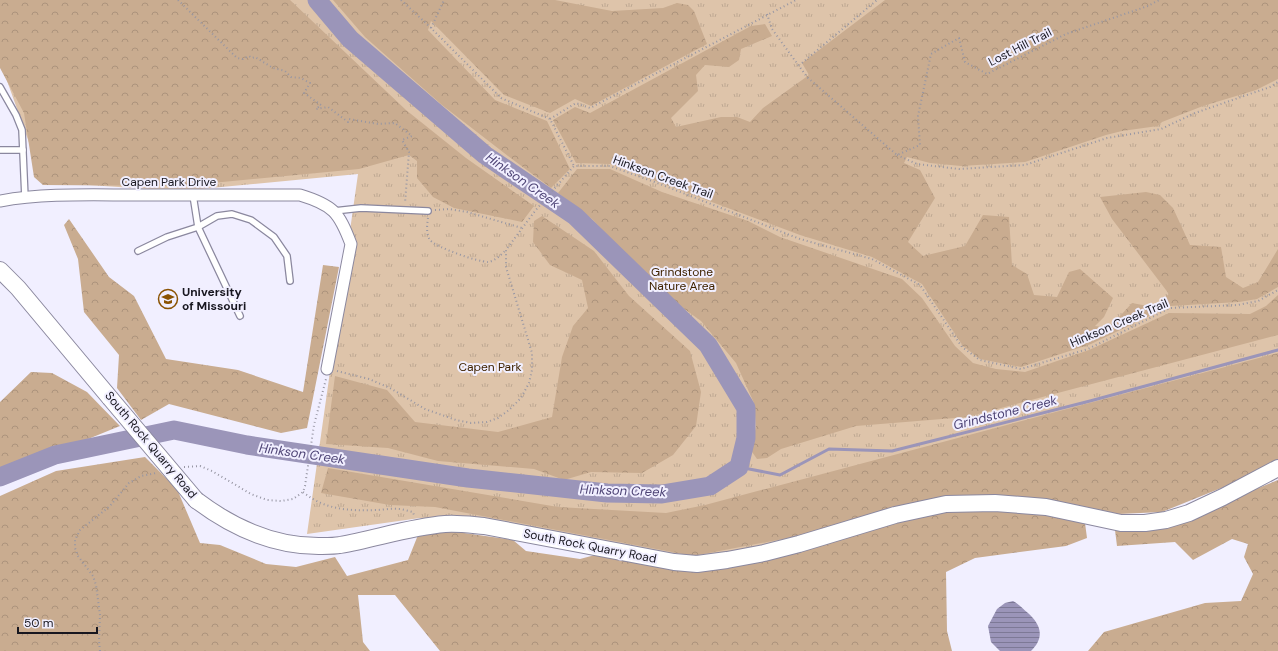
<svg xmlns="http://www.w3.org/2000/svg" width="1278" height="651" font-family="'DM Sans',sans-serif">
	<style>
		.grass { fill: url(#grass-tufts) }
		.forest { fill: url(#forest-crowns) }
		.water { fill: url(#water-rules) }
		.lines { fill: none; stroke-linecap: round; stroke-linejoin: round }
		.stream { stroke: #9b95b9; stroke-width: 3 }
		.river { stroke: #9b95b9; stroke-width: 19 }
		.lane-casing { stroke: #8b889f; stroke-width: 8 }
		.street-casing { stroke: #8b889f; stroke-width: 13 }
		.secondary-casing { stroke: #8b889f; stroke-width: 18 }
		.path { stroke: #9796a3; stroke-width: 2; stroke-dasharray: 1 3; stroke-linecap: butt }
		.lane { stroke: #fff; stroke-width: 5.5 }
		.street { stroke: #fff; stroke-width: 11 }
		.secondary { stroke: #fff; stroke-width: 16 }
		.secondary-bridge-casing { stroke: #8b889f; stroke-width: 18; stroke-linecap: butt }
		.secondary-bridge { stroke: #fff; stroke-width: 16 }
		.labels { text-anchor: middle; stroke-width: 4; stroke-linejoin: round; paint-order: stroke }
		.street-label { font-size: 12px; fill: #17161f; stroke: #f1efff }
		.park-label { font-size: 12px; fill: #3f2300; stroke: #f1efff }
		.poi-label { font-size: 12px; font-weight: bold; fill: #17161f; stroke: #f1efff; text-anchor: start }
		.water-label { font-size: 13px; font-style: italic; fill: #4e4476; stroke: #f1efff }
	</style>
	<defs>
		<pattern id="grass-tufts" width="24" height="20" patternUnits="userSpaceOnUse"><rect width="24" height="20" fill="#dec4aa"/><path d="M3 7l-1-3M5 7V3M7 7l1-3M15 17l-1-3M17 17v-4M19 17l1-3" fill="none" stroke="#bea892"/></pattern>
		<pattern id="forest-crowns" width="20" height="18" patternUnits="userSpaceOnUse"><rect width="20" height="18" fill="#c9ac90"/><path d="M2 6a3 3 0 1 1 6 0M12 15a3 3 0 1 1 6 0" fill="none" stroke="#ac937c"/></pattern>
		<pattern id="water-rules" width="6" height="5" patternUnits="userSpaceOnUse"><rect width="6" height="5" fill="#9b95b9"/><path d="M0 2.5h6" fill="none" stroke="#7d7996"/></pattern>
	</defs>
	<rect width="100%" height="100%" fill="#f1efff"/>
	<path class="grass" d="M0,0H1278V463L946,506L688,563L420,518L307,534L358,174L179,191L43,182L0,61Z"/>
	<g class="forest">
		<path d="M0,0H290L406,110L466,158L534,206L522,222L454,208L433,197L417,178V161L409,155L359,169L181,186L43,185L34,177L24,113L0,68Z"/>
		<path d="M333,0H555L612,11L663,8L677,3L688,5L694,11L707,44L591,106L575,99L550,113L504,95L431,21L428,30L495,100L547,121L570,169L551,188L508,156L442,105L365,37Z"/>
		<path d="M885,0H1278V79L1256,90L1203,106L1162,122L1158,126L1122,131L1106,135L1025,162L961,166L930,163L907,157L904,163L920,170L935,198L908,242L923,256L965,246L983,215L1009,217L1012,265L1027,274L1034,295L1057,297L1069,272L1080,269L1113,298L1104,317L1095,326L1109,328L1132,303L1153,307L1169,294L1112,219L1100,197L1146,192L1160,195L1173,208L1190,245L1221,247L1226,277L1243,288L1258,282L1278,249V287L1257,299L1239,302L1170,306L1091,344L1021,367L980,359L963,346L922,284L872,257L800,235L610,164L576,163L553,120L575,107L590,113L751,26L765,24L772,36L741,49L739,60L729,67L705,65L696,75L698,91L671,118L676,127L721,117H737L750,122L763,108L809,75L802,63Z"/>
		<path d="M577,169H610L662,192L748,221L780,237L902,279L922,298L955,346L973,363L996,369L1025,372L1089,350L1169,313L1250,314L1266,306L1278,295V335L967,417L856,426L781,449L767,458L757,459L750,449L756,427L754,403L736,363L701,321L658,290L592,219L558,193Z"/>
		<path d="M542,216L594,251L629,296L690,351L701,392L696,426L673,455L642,473L591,472L564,480L534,469L438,461L388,448L326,444L335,376L387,390L415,422L498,432L552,417L562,357L573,326L588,308L582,280L550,265L533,242L534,221Z"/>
		<path d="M69,219L109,277L134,296L166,359L238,370L303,392L323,265L339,267L307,428L281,433L169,404L141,420L117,388L119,355L84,312L78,259L64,225Z"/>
		<path d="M1278,353V465L1162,512L1076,516L1085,523L1087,538L1066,546L975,558L946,572L947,631L952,651H440L395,595H358L363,642L370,651H0V496L56,471L145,457L177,489L200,543L220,545L266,564L296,567L335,557L347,576L408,560L418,535L443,530L513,540L526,551L580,559L595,555L692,570L831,530L693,556L435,507L390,505L321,493L328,468L558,507L666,513L705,505Z"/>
		<path d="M31,372L52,373L87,392L120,426L71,446L53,447L0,468V402Z"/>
		<path d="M1278,480V651H1088L1104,632L1205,603L1241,601L1253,574L1244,557L1248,544L1232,539L1193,560L1175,542L1117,546L1115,530L1163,527Z"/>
	</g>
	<path class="water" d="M1013,601C1019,604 1023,609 1028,613C1041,625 1045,637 1031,651H1000L991,642L988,626L997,609L1005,603Z"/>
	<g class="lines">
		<path class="stream" d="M739,467L780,475L829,449L892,451L1090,401L1278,350"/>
		<path class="river" d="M0,477L55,455L174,430L247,445L468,478L607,493L662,494L710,486L739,467L746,438V408L708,345L575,216L485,155L350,39L317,0"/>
		<g class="lane-casing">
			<g id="lane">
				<path d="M0,87L16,115L22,130L25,198"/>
				<path d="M0,150H23"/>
				<path d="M193,195L198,227L240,316"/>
				<path d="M334,211L361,208L428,211"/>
				<path d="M138,251L167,237L198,227L217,216L232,214L251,220L274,237L287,256L290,281"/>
			</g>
		</g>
		<g class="street-casing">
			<path id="street" d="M0,201C44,193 91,195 136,195C191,195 246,195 300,195C333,205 339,212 351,244L327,369"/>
		</g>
		<g class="secondary-casing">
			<g id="secondary">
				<path d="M0,270L18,288L110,398"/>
				<path d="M196,500C233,528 274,547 322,546C328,546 335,546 340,545C375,539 409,527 445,524C458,523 472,525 484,526L674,562L697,564L727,560L764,553L799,544L895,515L946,504L995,503L1046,507L1121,523H1145L1166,520L1189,513L1223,497L1278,468"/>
			</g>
		</g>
		<g class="path">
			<path d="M178,0L237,58L243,59L249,56L252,58L255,57L273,68L285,71L291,77L301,78L310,83L304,93L321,105L316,109L328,107L348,122L349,119L378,124L395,123L412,136L402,140L409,152L405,203"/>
			<path d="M401,0L431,28L501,98L550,119L574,166"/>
			<path d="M767,14L772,29L807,77L897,155L920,145L918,116L931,54L959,38L965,62L987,74L1066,34L1148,6L1159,0"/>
			<path d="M431,28L444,0"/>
			<path d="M802,63L877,0"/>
			<path d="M550,119L576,103L590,108L796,0"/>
			<path d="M897,155L917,164L959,169L1025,165L1107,138L1161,129L1195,113L1270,87L1278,82"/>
			<path d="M435,210L449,209L467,212L522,228"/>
			<path d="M428,218C427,225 426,234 430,240C435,247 478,262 488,262C495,261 501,255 506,250"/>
			<path d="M337,371L369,379L390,388L425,409L456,420L471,423L487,422L498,418L509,410L521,398L529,383L532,370V353L506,267V250L535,211L574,166H610L660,184L800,239L872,259L920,285L962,347L980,360L1021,369L1088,349L1170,308L1238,305L1258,301L1278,290"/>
			<path d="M184,467L200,466L212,471L251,494L267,500L281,501L293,499L303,492L305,486L314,425L326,379"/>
			<path d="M303,492C325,510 349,511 376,510C383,510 391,508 398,509C403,509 408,511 413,512L414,515"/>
			<path d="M100,651L99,641L100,615L96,585L93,576L78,556L75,548V540L80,530L110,506L129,483L141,476L156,473"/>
		</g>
		<use href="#lane" class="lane"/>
		<use href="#street" class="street"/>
		<use href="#secondary" class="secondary"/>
		<g class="secondary-bridge-casing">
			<path id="secondary-bridge" d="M110,398L196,500"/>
		</g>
		<use href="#secondary-bridge" class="secondary-bridge"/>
	</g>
	<defs>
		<g id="university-ring" transform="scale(1)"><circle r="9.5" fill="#f1efff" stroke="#8a5303" stroke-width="1.5"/><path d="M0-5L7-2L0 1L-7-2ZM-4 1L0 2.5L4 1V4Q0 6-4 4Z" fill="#8a5303"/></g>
	</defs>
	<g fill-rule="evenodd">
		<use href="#university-ring" x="168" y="299"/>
	</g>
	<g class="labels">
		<g class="street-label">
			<text transform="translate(1020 47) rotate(-27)" y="4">Lost Hill Trail</text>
			<text transform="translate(663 177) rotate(20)" y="4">Hinkson Creek Trail</text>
			<text x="169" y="186">Capen Park Drive</text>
			<text transform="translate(1119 323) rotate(-23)" y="4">Hinkson Creek Trail</text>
			<text transform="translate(151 445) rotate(50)" y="4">South Rock Quarry Road</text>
			<text transform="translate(590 546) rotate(11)" y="4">South Rock Quarry Road</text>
		</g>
		<g class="park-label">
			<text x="682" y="276">Grindstone<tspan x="682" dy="14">Nature Area</tspan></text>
			<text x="490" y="371">Capen Park</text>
		</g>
		<g class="poi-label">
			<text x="182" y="296">University<tspan x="182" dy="14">of Missouri</tspan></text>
		</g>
		<g class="water-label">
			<text transform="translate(523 180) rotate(35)" y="5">Hinkson Creek</text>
			<text transform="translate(1005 412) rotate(-14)" y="5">Grindstone Creek</text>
			<text transform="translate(302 453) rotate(8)" y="5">Hinkson Creek</text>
			<text transform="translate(623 490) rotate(2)" y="5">Hinkson Creek</text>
		</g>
	</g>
	<path d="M18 627v6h79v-6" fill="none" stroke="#17161f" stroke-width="2"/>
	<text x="24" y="627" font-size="12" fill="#17161f" stroke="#f1efff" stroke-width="3" paint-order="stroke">50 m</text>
</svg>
